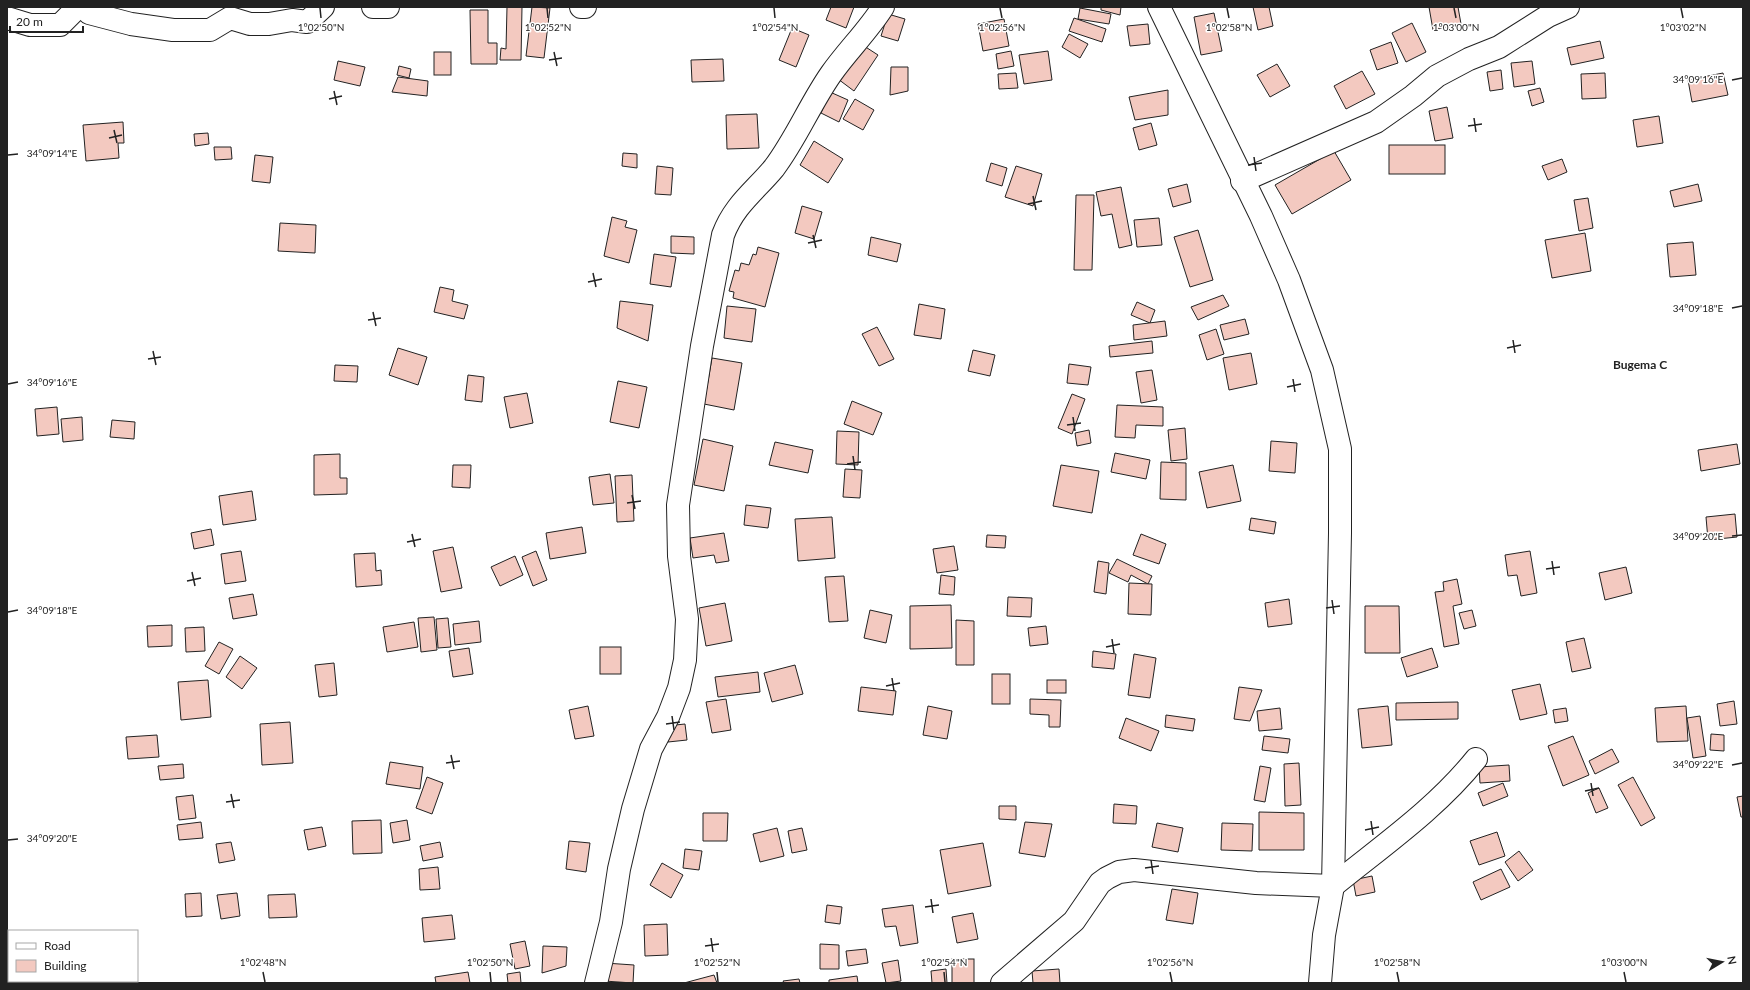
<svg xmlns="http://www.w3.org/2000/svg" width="1750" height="990" font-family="Lato,sans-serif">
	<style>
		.building { fill: #f3c9c0; stroke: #222 }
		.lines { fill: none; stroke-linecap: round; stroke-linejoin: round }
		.minor-casing { stroke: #222; stroke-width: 24 }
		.minor { stroke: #fff; stroke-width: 22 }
		.ticks { fill: none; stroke: #222; stroke-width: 1.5 }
		.labels { text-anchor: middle; stroke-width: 3; stroke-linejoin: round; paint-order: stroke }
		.quarter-label { font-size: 12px; font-weight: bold; fill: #222; stroke: #fff }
		.ticks-label { font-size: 10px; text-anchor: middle; fill: #222; stroke: #fff; stroke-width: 3; stroke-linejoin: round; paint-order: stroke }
	</style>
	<rect width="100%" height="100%" fill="#fff"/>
	<g class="building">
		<path d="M507,7H522L521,60H500L501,48L506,49Z"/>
		<path d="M532,7L550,8L544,58L526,56Z"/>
		<path d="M831,7H854L846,28L826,20Z"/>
		<path d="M1101,7H1121L1120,15L1101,10Z"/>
		<path d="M1253,7H1269L1273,26L1258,30Z"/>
		<path d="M1429,7H1458L1461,24L1433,30Z"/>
		<path d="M1080,8L1111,14L1109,24L1078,19Z"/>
		<path d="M470,10H488V43H497V64H471Z"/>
		<path d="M1214,13L1222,51L1201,55L1194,17Z"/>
		<path d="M888,14L905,19L898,41L881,36Z"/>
		<path d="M1074,18L1106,29L1102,42L1069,31Z"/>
		<path d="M1004,19L1009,46L983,51L978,24Z"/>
		<path d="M1412,23L1426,52L1406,62L1392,33Z"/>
		<path d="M1148,24L1150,44L1130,46L1127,26Z"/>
		<path d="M792,28L809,35L796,67L779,60Z"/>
		<path d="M1069,34L1088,44L1080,58L1062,47Z"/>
		<path d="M1600,41L1604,58L1571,65L1567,48Z"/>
		<path d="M1391,42L1398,63L1377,70L1370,50Z"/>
		<path d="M861,44L878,55L854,91L838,79Z"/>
		<path d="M1011,51L1014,66L998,69L996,54Z"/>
		<path d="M1048,51L1052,80L1024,84L1019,55Z"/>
		<rect x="434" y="52" width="17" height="23"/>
		<path d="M723,59L724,81L692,82L691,60Z"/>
		<path d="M338,61L365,67L360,86L334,80Z"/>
		<path d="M1532,61L1535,84L1514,87L1511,63Z"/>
		<path d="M1277,64L1290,86L1270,97L1257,75Z"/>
		<path d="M399,66L411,69L409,78L397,75Z"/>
		<path d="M891,67H908V91L890,95Z"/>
		<path d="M1501,70L1503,89L1490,91L1487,72Z"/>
		<path d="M1362,71L1375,94L1346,109L1334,86Z"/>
		<path d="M1016,73L1018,88L999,89L998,74Z"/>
		<path d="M1605,73L1606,98L1582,99L1581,74Z"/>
		<path d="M1723,73L1728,95L1692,102L1688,80Z"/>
		<path d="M398,77L428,81L427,96L392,92Z"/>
		<path d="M1540,88L1544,102L1532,106L1528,91Z"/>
		<path d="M1168,90V115L1135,120L1129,97Z"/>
		<path d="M830,92L848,100L839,122L821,113Z"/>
		<path d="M855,99L874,110L863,130L843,119Z"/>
		<path d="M1447,107L1453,138L1435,141L1429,111Z"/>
		<path d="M757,114L759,148L727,149L726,115Z"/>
		<path d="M1659,116L1663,143L1637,147L1633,120Z"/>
		<path d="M123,122L124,143H118L119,158L86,161L83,125Z"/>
		<path d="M1151,123L1157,145L1139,150L1133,128Z"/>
		<path d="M208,133L209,144L195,146L194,134Z"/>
		<path d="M814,141L843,159L828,183L800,165Z"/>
		<rect x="1389" y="145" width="56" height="29"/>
		<path d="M214,147H231L232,159L215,160Z"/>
		<path d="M1334,151L1351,180L1292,214L1275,185Z"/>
		<path d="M623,153L637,154V168L622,166Z"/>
		<path d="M255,155L273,157L270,183L252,181Z"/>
		<path d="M1562,159L1567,172L1548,180L1542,166Z"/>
		<path d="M991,163L1007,168L1002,186L986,181Z"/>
		<path d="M657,166L673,168L671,195L655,194Z"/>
		<path d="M1016,166L1042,174L1033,206L1005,197Z"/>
		<path d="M1187,184L1191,202L1173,207L1168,189Z"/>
		<path d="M1698,184L1702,201L1674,207L1670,191Z"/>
		<path d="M1121,187L1132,245L1119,248L1112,214L1101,216L1096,192Z"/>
		<path d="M1076,195H1094L1092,270H1074Z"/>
		<path d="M1588,198L1593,228L1579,231L1574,200Z"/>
		<path d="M802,206L822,212L814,239L795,233Z"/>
		<path d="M612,217L627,221L625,227L637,230L629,263L604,256Z"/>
		<path d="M1159,218L1162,245L1137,247L1134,220Z"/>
		<path d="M280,223L316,225L315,253L278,251Z"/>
		<path d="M1198,230L1213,280L1190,287L1174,237Z"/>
		<path d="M1585,233L1591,271L1552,278L1545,240Z"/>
		<path d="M671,236L694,237V254L671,253Z"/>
		<path d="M871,237L901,244L897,262L868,255Z"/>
		<path d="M1693,242L1696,275L1670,277L1667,244Z"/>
		<path d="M758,247L779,253L765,307L733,298L734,292L729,291L735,270L739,271L741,263L749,265L753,254L756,255Z"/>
		<path d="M654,254L676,257L671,287L650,284Z"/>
		<path d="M440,287L454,290L452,301L468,305L464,319L434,312Z"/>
		<path d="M1223,295L1229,306L1198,320L1191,307Z"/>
		<path d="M620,301L653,305L648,341L617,328Z"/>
		<path d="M1137,302L1155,310L1150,323L1131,315Z"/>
		<path d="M919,304L945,309L941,339L914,335Z"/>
		<path d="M727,306L756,309L752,342L724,338Z"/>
		<path d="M1245,319L1249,334L1224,340L1220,325Z"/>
		<path d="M1165,321L1167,336L1134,340L1133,325Z"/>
		<path d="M877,327L894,359L879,366L862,334Z"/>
		<path d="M1216,329L1224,354L1207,360L1199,335Z"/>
		<path d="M1152,341L1153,353L1110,357L1109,346Z"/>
		<path d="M398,348L427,357L418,385L389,375Z"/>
		<path d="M973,350L995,355L990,376L968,371Z"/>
		<path d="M1251,353L1257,384L1229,390L1223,358Z"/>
		<path d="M712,358L742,363L734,410L704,404Z"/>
		<path d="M1069,364L1091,367L1088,385L1067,383Z"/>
		<path d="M335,365L358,366L357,382L334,381Z"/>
		<path d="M1152,370L1157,400L1141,403L1136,372Z"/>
		<path d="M468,375L484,377L482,402L465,400Z"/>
		<path d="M618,381L647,387L639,428L610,422Z"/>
		<path d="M527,393L533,423L510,428L504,397Z"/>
		<path d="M1072,394L1085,399L1072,434L1058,428Z"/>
		<path d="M852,401L882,413L873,435L844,424Z"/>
		<path d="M1117,405L1163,407V426L1136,425L1135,438L1115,437Z"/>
		<path d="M57,407L59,434L37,436L35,409Z"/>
		<path d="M82,417L83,440L63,442L61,419Z"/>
		<path d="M112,420L135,422L134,439L110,437Z"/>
		<path d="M1185,428L1187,459L1171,461L1168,430Z"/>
		<path d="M1089,430L1091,443L1077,446L1075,433Z"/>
		<path d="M837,431L859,432L858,465L836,464Z"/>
		<path d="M703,439L733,446L724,491L694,485Z"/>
		<path d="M1271,441L1297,443L1295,473L1269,471Z"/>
		<path d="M775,442L813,450L808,473L769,465Z"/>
		<path d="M1737,444L1740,464L1701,471L1698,450Z"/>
		<path d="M1115,453L1150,460L1146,479L1111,472Z"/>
		<path d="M340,454V478H347V494L314,495V455Z"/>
		<path d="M1161,462L1186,463V500L1160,499Z"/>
		<path d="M453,465H471L470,488L452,487Z"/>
		<path d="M1061,465L1099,471L1092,513L1053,506Z"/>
		<path d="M1233,465L1241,501L1207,508L1199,472Z"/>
		<path d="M845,469L862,470L860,498L843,497Z"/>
		<path d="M610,474L614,503L593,505L589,477Z"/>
		<path d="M632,475L634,521L617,522L615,476Z"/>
		<path d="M252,491L256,520L223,525L219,496Z"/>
		<path d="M746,505L771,508L768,528L744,525Z"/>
		<path d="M1735,514L1737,537L1708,540L1706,517Z"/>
		<path d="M832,517L835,558L798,561L795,519Z"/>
		<path d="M1251,518L1276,522L1274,534L1249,530Z"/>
		<path d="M582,527L586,553L550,559L546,533Z"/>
		<path d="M211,529L214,545L194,549L191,533Z"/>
		<path d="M724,533L729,561L716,563L714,555L693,558L690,538Z"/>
		<path d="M1141,534L1166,544L1159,564L1133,555Z"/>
		<path d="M987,535L1006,536L1005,548L986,547Z"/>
		<path d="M954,546L958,570L937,573L933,549Z"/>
		<path d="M453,547L462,588L441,592L433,551Z"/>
		<path d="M241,551L246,581L225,584L221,554Z"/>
		<path d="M536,551L547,580L533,586L522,557Z"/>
		<path d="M1530,551L1537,593L1521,596L1517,575L1508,576L1505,555Z"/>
		<path d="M375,553L376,571L381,570L382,585L356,587L354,554Z"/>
		<path d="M515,556L523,575L500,586L491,567Z"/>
		<path d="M1117,559L1152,576L1148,584L1131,575L1128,582L1109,573Z"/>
		<path d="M1098,561L1109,563L1106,594L1094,592Z"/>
		<path d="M1626,567L1632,593L1605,600L1599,573Z"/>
		<path d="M941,575L955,577L954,595L939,594Z"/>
		<path d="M844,576L848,621L829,622L825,577Z"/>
		<path d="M1457,579L1462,604L1453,606L1459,644L1444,647L1435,592L1444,591L1443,582Z"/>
		<path d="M1129,583L1152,584L1151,615L1128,614Z"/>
		<path d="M253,594L257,615L233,619L229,598Z"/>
		<path d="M1008,597L1032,598L1031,617L1007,616Z"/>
		<path d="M1289,599L1292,624L1268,627L1265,603Z"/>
		<path d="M725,603L732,641L706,646L699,608Z"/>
		<path d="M951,605L952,648L910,649V606Z"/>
		<path d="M1365,606H1399L1400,653H1365Z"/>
		<path d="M870,610L892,615L886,643L864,638Z"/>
		<path d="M1472,610L1476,626L1464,629L1459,613Z"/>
		<path d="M434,617L437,650L421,652L418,618Z"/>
		<path d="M448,618L451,647L438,648L436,619Z"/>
		<path d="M956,620L974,621V665H956Z"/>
		<path d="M479,621L481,642L455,645L453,624Z"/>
		<path d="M414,622L418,647L387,652L383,627Z"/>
		<path d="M172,625V646L148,647L147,626Z"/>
		<path d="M1046,626L1048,644L1030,646L1028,628Z"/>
		<path d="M204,627L205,651L186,652L185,628Z"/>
		<path d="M1584,638L1591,668L1572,672L1566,642Z"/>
		<path d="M219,642L233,649L219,674L205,666Z"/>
		<rect x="600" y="647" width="21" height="27"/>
		<path d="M469,648L473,674L453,677L449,651Z"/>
		<path d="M1432,648L1438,667L1407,677L1401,658Z"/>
		<path d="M1093,651L1116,654L1114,669L1092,667Z"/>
		<path d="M1134,654L1156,658L1150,698L1128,695Z"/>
		<path d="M240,656L257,668L242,689L226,677Z"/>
		<path d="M334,663L337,695L319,697L315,665Z"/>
		<path d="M795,665L803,694L772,702L764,673Z"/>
		<path d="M758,672L760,692L718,697L715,677Z"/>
		<rect x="992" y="674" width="18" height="30"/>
		<path d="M208,680L211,717L181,720L178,682Z"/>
		<rect x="1047" y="680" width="19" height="13"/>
		<path d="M1540,684L1547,714L1520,720L1512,690Z"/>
		<path d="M861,687L896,691L893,715L858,711Z"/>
		<path d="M1239,687L1262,690L1250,721L1234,719Z"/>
		<path d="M726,699L731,730L712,733L706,702Z"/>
		<path d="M1030,699L1061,700L1060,727H1049V715L1030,714Z"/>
		<path d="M1734,701L1737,724L1720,726L1717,704Z"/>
		<path d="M1458,702V719L1396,720V703Z"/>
		<path d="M588,706L594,736L575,739L569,710Z"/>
		<path d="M928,706L952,711L947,739L923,735Z"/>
		<path d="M1388,706L1392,745L1362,748L1358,709Z"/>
		<path d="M1686,706L1688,741L1657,742L1655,708Z"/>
		<path d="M1280,708L1282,729L1259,731L1257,711Z"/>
		<path d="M1566,708L1568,721L1555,723L1553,710Z"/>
		<path d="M1166,715L1195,719L1193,731L1165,727Z"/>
		<path d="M1700,716L1706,756L1693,758L1687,718Z"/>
		<path d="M1126,718L1159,731L1151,751L1119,738Z"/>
		<path d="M290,722L293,763L262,765L260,724Z"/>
		<path d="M685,724L687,740L668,742L666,726Z"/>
		<path d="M1711,734L1724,735V751L1710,750Z"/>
		<path d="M157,735L159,757L128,759L126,737Z"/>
		<path d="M1264,736L1290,739L1288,753L1262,750Z"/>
		<path d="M1573,736L1589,775L1563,786L1548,746Z"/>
		<path d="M1612,749L1619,762L1595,774L1589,761Z"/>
		<path d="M390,762L423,767L420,789L386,784Z"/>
		<path d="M1299,763L1301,805L1285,806L1284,764Z"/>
		<path d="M183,764L184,778L160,780L158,766Z"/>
		<path d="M1509,765L1510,781L1480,783L1479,767Z"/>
		<path d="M1260,766L1271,768L1265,802L1254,800Z"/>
		<path d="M427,777L443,783L432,814L416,808Z"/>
		<path d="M1633,777L1655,818L1641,826L1618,785Z"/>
		<path d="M1503,783L1508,796L1483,806L1478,793Z"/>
		<path d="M1599,788L1608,808L1596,813L1588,793Z"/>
		<path d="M193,795L196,818L179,820L176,797Z"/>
		<path d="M1743,796V817H1741L1737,797Z"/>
		<path d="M1114,804L1137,806L1136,824L1113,823Z"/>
		<path d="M999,806H1016V820L999,819Z"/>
		<path d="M1259,812L1304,813V850H1259Z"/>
		<path d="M703,813H728L727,841H703Z"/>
		<path d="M381,820L382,853L353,854L352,821Z"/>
		<path d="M407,820L410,840L393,843L390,823Z"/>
		<path d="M201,822L203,838L179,840L177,825Z"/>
		<path d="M1025,822L1052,824L1045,857L1019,853Z"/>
		<path d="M1157,823L1183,828L1178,852L1152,847Z"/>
		<path d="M1222,823L1253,824L1252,851L1221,850Z"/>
		<path d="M322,827L326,846L308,850L304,830Z"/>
		<path d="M777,828L784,856L760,862L753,834Z"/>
		<path d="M802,828L807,850L792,853L788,831Z"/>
		<path d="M1497,832L1505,856L1479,865L1470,841Z"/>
		<path d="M569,841L590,843L586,872L566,869Z"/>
		<path d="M231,842L235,860L219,863L216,844Z"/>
		<path d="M440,842L443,857L423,861L420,846Z"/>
		<path d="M983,843L991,886L948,894L940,850Z"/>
		<path d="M685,849L702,851L699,870L683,868Z"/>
		<path d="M1519,851L1533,870L1518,881L1505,862Z"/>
		<path d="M662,863L683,875L671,898L650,885Z"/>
		<path d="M438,867L440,889L420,890L419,869Z"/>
		<path d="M1501,869L1510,887L1481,900L1473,882Z"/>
		<path d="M1372,876L1375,892L1356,896L1353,880Z"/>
		<path d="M1172,889L1198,893L1193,924L1166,920Z"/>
		<path d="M201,893L202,916L186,917L185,894Z"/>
		<path d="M237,893L240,916L221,919L217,895Z"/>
		<path d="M295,894L297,917L269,918L268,895Z"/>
		<path d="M827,905L842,907L840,924L825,922Z"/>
		<path d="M913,905L918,943L900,946L896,926L885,927L882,909Z"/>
		<path d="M973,913L978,939L957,943L952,917Z"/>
		<path d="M452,915L455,939L424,942L422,918Z"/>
		<path d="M667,924L668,955L645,956L644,925Z"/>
		<path d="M525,941L530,966L515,969L510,944Z"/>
		<path d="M820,944L839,945V969H820Z"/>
		<path d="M543,946L567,947L566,966L542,973Z"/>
		<path d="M866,949L868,963L848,966L846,951Z"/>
		<rect x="952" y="959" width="22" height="24"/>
		<path d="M898,960L901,981L886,983L882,963Z"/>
		<path d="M605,963L634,965L633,983L604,981Z"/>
		<path d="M946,969L947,983H932L931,971Z"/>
		<path d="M1059,969L1060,983H1033L1032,971Z"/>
		<path d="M468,972L470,983H436L435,977Z"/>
		<path d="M520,972L521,983H508L507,974Z"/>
		<path d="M714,975L717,983H684Z"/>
		<path d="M857,976L858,983H829V980Z"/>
		<path d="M799,979L800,983H784L783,981Z"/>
	</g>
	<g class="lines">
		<g class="minor-casing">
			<g id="minor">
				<path d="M89,7V13L131,24L173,30H210L230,18L250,24H269L292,20L307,22L323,7"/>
				<path d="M373,7H388"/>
				<path d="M581,7H585"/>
				<path d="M1159,7L1261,216L1289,280L1322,370L1340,449V533L1333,886L1324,935L1320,983"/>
				<path d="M7,18L30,25H60L78,7"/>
				<path d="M1242,181L1376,122L1413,96L1437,76L1469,59L1499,47L1548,16L1568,7"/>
				<path d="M596,983L611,922L619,869L633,809L651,749L668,717L679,688L685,660L687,619L679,556L678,505L702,346L723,235C734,205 755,191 774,168C796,139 810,104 831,74C847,51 868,31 883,7"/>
				<path d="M1002,983L1074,921L1100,883L1107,878L1119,872L1134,870L1256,883L1333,886C1382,846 1436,809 1476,759"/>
			</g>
		</g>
		<use href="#minor" class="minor"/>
	</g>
	<path class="ticks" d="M320,8L321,18M547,8L548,18M774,8L775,18M1000,8L1002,18M1227,8L1229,18M1454,8L1456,18M1681,8L1683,18M554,52L557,66M549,60L562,58M1732,80L1742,78M334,91L337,105M329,99L342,96M1474,118L1476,132M1468,126L1482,124M114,130L117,143M109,138L122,135M8,155L18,154M1254,157L1256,171M1248,165L1262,163M1033,196L1036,210M1028,204L1042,201M813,235L816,248M808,243L822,240M593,273L596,287M588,282L602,279M1732,308L1742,306M373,312L376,326M368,320L381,318M1513,340L1515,353M1507,348L1521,345M153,351L156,365M148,359L161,357M1293,379L1295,392M8,384L18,382M1287,387L1301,384M1073,417L1075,431M1067,425L1081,423M853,456L855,470M847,464L861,462M632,495L635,509M627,503L641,501M412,534L415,547M1732,536L1742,535M407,542L421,539M1552,561L1554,575M1546,569L1560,567M192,572L195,586M187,581L201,578M1332,600L1334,614M1326,608L1340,606M8,612L18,610M1112,639L1114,653M1106,647L1120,644M892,678L894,691M886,686L900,683M672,716L674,730M666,724L680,722M451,755L454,769M446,763L460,761M1732,765L1742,763M1591,783L1593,796M1585,791L1599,788M231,794L234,808M226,802L240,800M1371,821L1373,835M1365,830L1379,827M8,840L18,839M1151,860L1153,874M1145,868L1159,866M931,899L933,913M925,907L939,905M711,938L713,952M705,946L719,944M263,972L265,982M490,972L491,982M717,972L718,982M944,972L945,982M1170,972L1172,982M1397,972L1399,982M1624,972L1626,982"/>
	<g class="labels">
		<g class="quarter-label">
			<text x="1640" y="369">Bugema C</text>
		</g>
	</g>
	<g class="ticks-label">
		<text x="321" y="31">1°02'50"N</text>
		<text x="548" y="31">1°02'52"N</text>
		<text x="775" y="31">1°02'54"N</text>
		<text x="1002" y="31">1°02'56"N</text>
		<text x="1229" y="31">1°02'58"N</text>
		<text x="1456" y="31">1°03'00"N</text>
		<text x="1683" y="31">1°03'02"N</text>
		<text x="1698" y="83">34°09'16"E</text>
		<text x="52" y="157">34°09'14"E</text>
		<text x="1698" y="312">34°09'18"E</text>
		<text x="52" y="386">34°09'16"E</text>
		<text x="1698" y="540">34°09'20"E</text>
		<text x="52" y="614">34°09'18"E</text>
		<text x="1698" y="768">34°09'22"E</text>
		<text x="52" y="842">34°09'20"E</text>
		<text x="263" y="966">1°02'48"N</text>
		<text x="490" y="966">1°02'50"N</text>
		<text x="717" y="966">1°02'52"N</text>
		<text x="944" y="966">1°02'54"N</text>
		<text x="1170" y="966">1°02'56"N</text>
		<text x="1397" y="966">1°02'58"N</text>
		<text x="1624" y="966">1°03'00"N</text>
	</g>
	<rect width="1750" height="990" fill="none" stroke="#222222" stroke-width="16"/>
	<rect x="8" y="930" width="130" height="52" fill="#ffffff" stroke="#a7a7a7"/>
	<rect x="16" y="943" width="20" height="6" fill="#ffffff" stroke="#a7a7a7"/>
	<text x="44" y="950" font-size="12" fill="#222222">Road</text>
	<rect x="16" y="960" width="20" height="12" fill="#f3c9c0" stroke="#a7a7a7"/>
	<text x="44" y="970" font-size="12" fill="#222222">Building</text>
	<g transform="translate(1722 962) rotate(80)" stroke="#ffffff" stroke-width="3" paint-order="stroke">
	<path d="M0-3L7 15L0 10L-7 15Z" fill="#222222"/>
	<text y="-6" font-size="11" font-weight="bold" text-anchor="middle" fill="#222222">N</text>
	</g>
	<path d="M10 26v6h73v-6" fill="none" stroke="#222222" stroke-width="2"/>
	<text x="16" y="26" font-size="12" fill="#222222" stroke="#ffffff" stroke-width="3" paint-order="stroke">20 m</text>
</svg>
